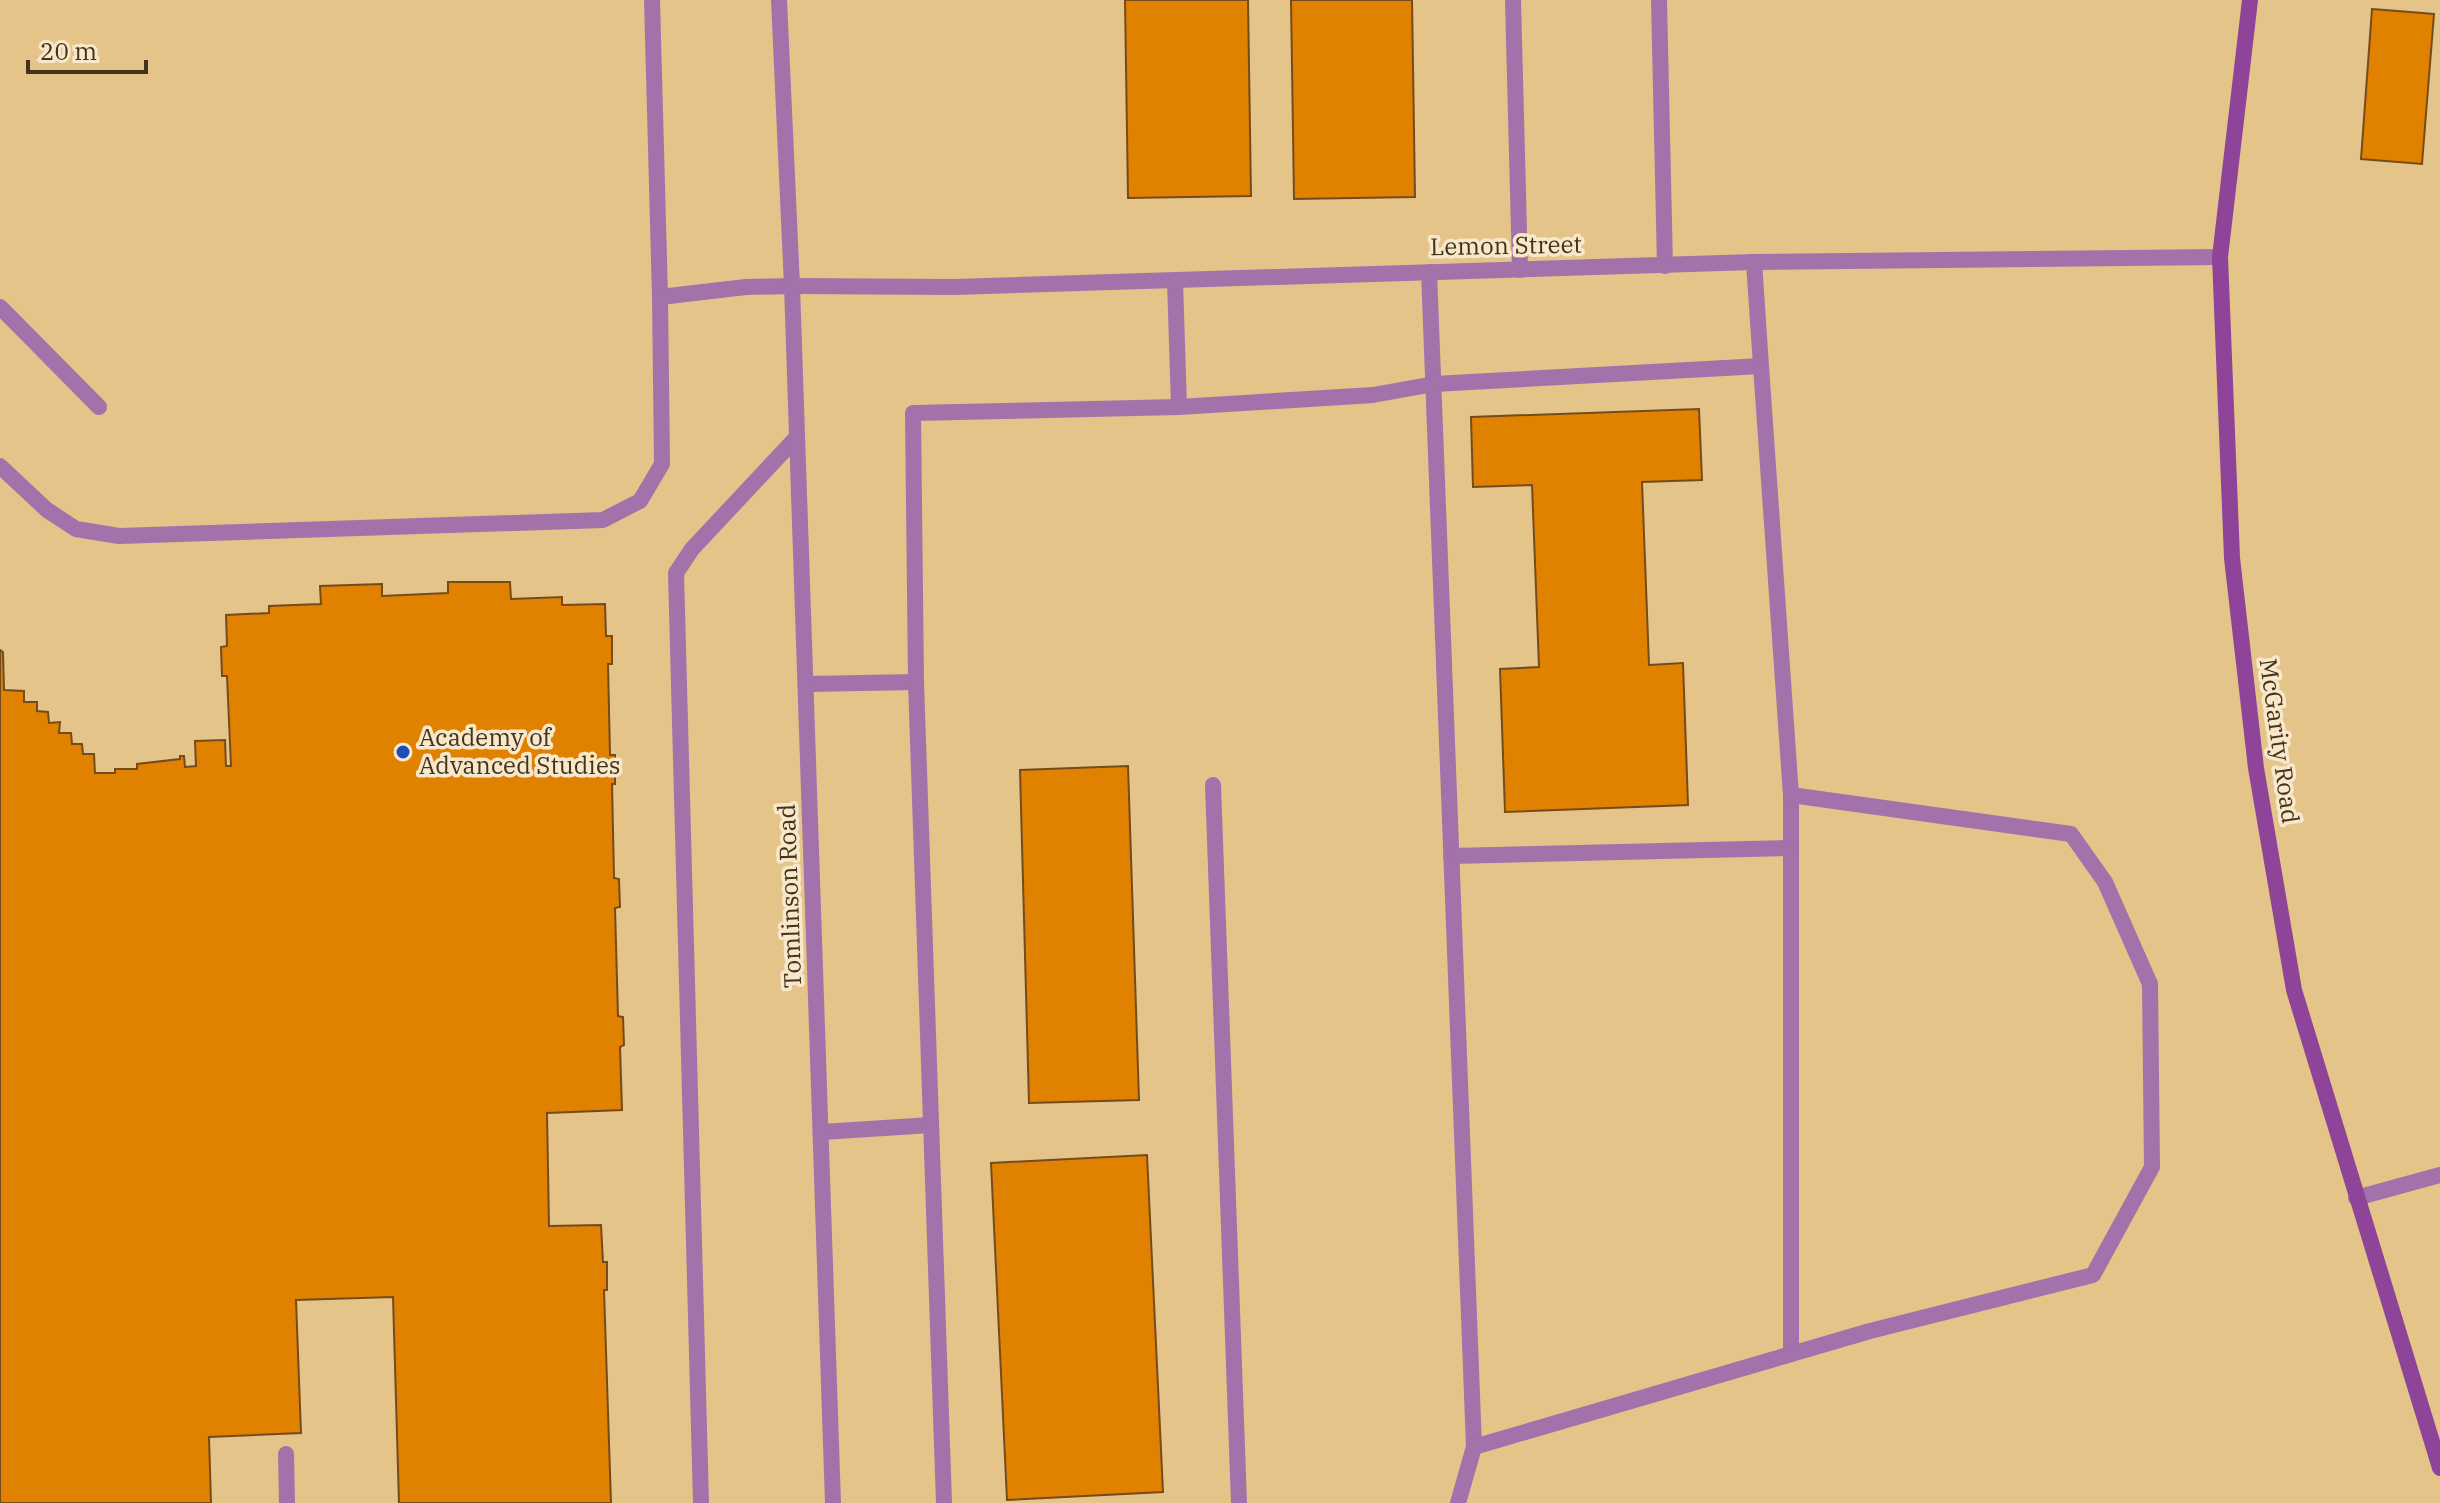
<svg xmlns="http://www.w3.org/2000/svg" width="2440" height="1503" font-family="'IBM Plex Serif',serif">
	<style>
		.building { fill: #e08200; stroke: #774a1c; stroke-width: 2 }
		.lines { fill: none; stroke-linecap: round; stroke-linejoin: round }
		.lane { stroke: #a472aa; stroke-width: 16 }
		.street { stroke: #a472aa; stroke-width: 16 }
		.secondary { stroke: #8e4498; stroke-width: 16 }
		.poi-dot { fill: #1b4ebb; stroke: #f8e7ca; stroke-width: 3 }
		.labels { text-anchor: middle; stroke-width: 7; stroke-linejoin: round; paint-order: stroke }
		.street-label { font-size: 24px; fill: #41341b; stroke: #f8e7ca }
		.poi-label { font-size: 24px; fill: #41341b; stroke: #f8e7ca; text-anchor: start }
	</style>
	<rect width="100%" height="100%" fill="#e4c488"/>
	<g class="building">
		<path d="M1125,0H1248L1251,196L1128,198Z"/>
		<path d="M1291,0H1412L1415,197L1294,199Z"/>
		<path d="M2372,9L2434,14L2422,164L2361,159Z"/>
		<path d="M1699,409L1702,480L1642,482L1649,665L1683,663L1688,805L1505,812L1500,669L1539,667L1532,485L1473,487L1471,417Z"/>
		<path d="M448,582H510L511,599L562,597V605L605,604L606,636H612V664H608L610,755H615V784H612L614,878L619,879L620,907L615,908L618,1016L623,1017L624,1045L620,1047L622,1110L547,1113L549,1226L601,1225L603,1262H607V1290H604L611,1503H399L393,1297L296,1300L301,1433L209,1437L211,1503H0V650L3,652L4,690L24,691V702H37V711L48,712L49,723L60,722L59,733H71L72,744H82L83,754H94L95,773H115V769H137V764L180,759V756H184L185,767L196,766L195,741L225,740L226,766H231L227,676H222L221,647L227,646L226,615L269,613V606L321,604L320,586L382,584V596L448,593Z"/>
		<path d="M1128,766L1139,1100L1029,1103L1020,770Z"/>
		<path d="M1147,1155L1163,1492L1007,1500L991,1163Z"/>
	</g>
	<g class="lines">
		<g class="lane">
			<path d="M652,0L660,297L746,287L792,286"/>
			<path d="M1513,0L1520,270"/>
			<path d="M1659,0L1665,266"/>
			<path d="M1429,272L1474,1447"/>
			<path d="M1175,281L1179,407"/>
			<path d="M0,307L99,407"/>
			<path d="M0,466L47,510L76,529L119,536L603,520L640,501L662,464L660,297"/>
			<path d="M806,684L916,682"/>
			<path d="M1213,785L1239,1503"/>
			<path d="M1791,795V1354"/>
			<path d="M1451,856L1791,848"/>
			<path d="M822,1132L931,1125"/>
			<path d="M2356,1198L2440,1175"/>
			<path d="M286,1454L287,1503"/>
			<path d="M701,1503L676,573L692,549L796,438"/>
			<path d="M944,1503L916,682L913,413L1179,407L1373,395L1434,384L1761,366L1754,262"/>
			<path d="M1458,1503L1474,1447L1870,1331L2093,1275L2152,1167L2150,984L2105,882L2071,834L1791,795L1761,366"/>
		</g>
		<g class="street">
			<path d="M779,0L792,286L833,1503"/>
			<path d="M792,286L955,287L1754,262L2220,257"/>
		</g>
		<path class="secondary" d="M2250,0L2220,257L2232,558L2256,768L2294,990L2440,1468"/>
	</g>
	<circle class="poi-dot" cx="403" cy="752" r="8"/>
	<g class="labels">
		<g class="street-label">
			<text transform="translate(1506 246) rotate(-1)" y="8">Lemon Street</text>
			<text transform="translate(2279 741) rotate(82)" y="8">McGarity Road</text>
			<text transform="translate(790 896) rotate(-92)" y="8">Tomlinson Road</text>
		</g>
		<g class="poi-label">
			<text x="419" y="746">Academy of<tspan x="419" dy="28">Advanced Studies</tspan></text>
		</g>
	</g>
	<path d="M28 60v12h118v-12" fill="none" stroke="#41341b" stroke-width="4"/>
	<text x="40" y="60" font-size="24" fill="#41341b" stroke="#f8e7ca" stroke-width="6" paint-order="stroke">20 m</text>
</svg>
